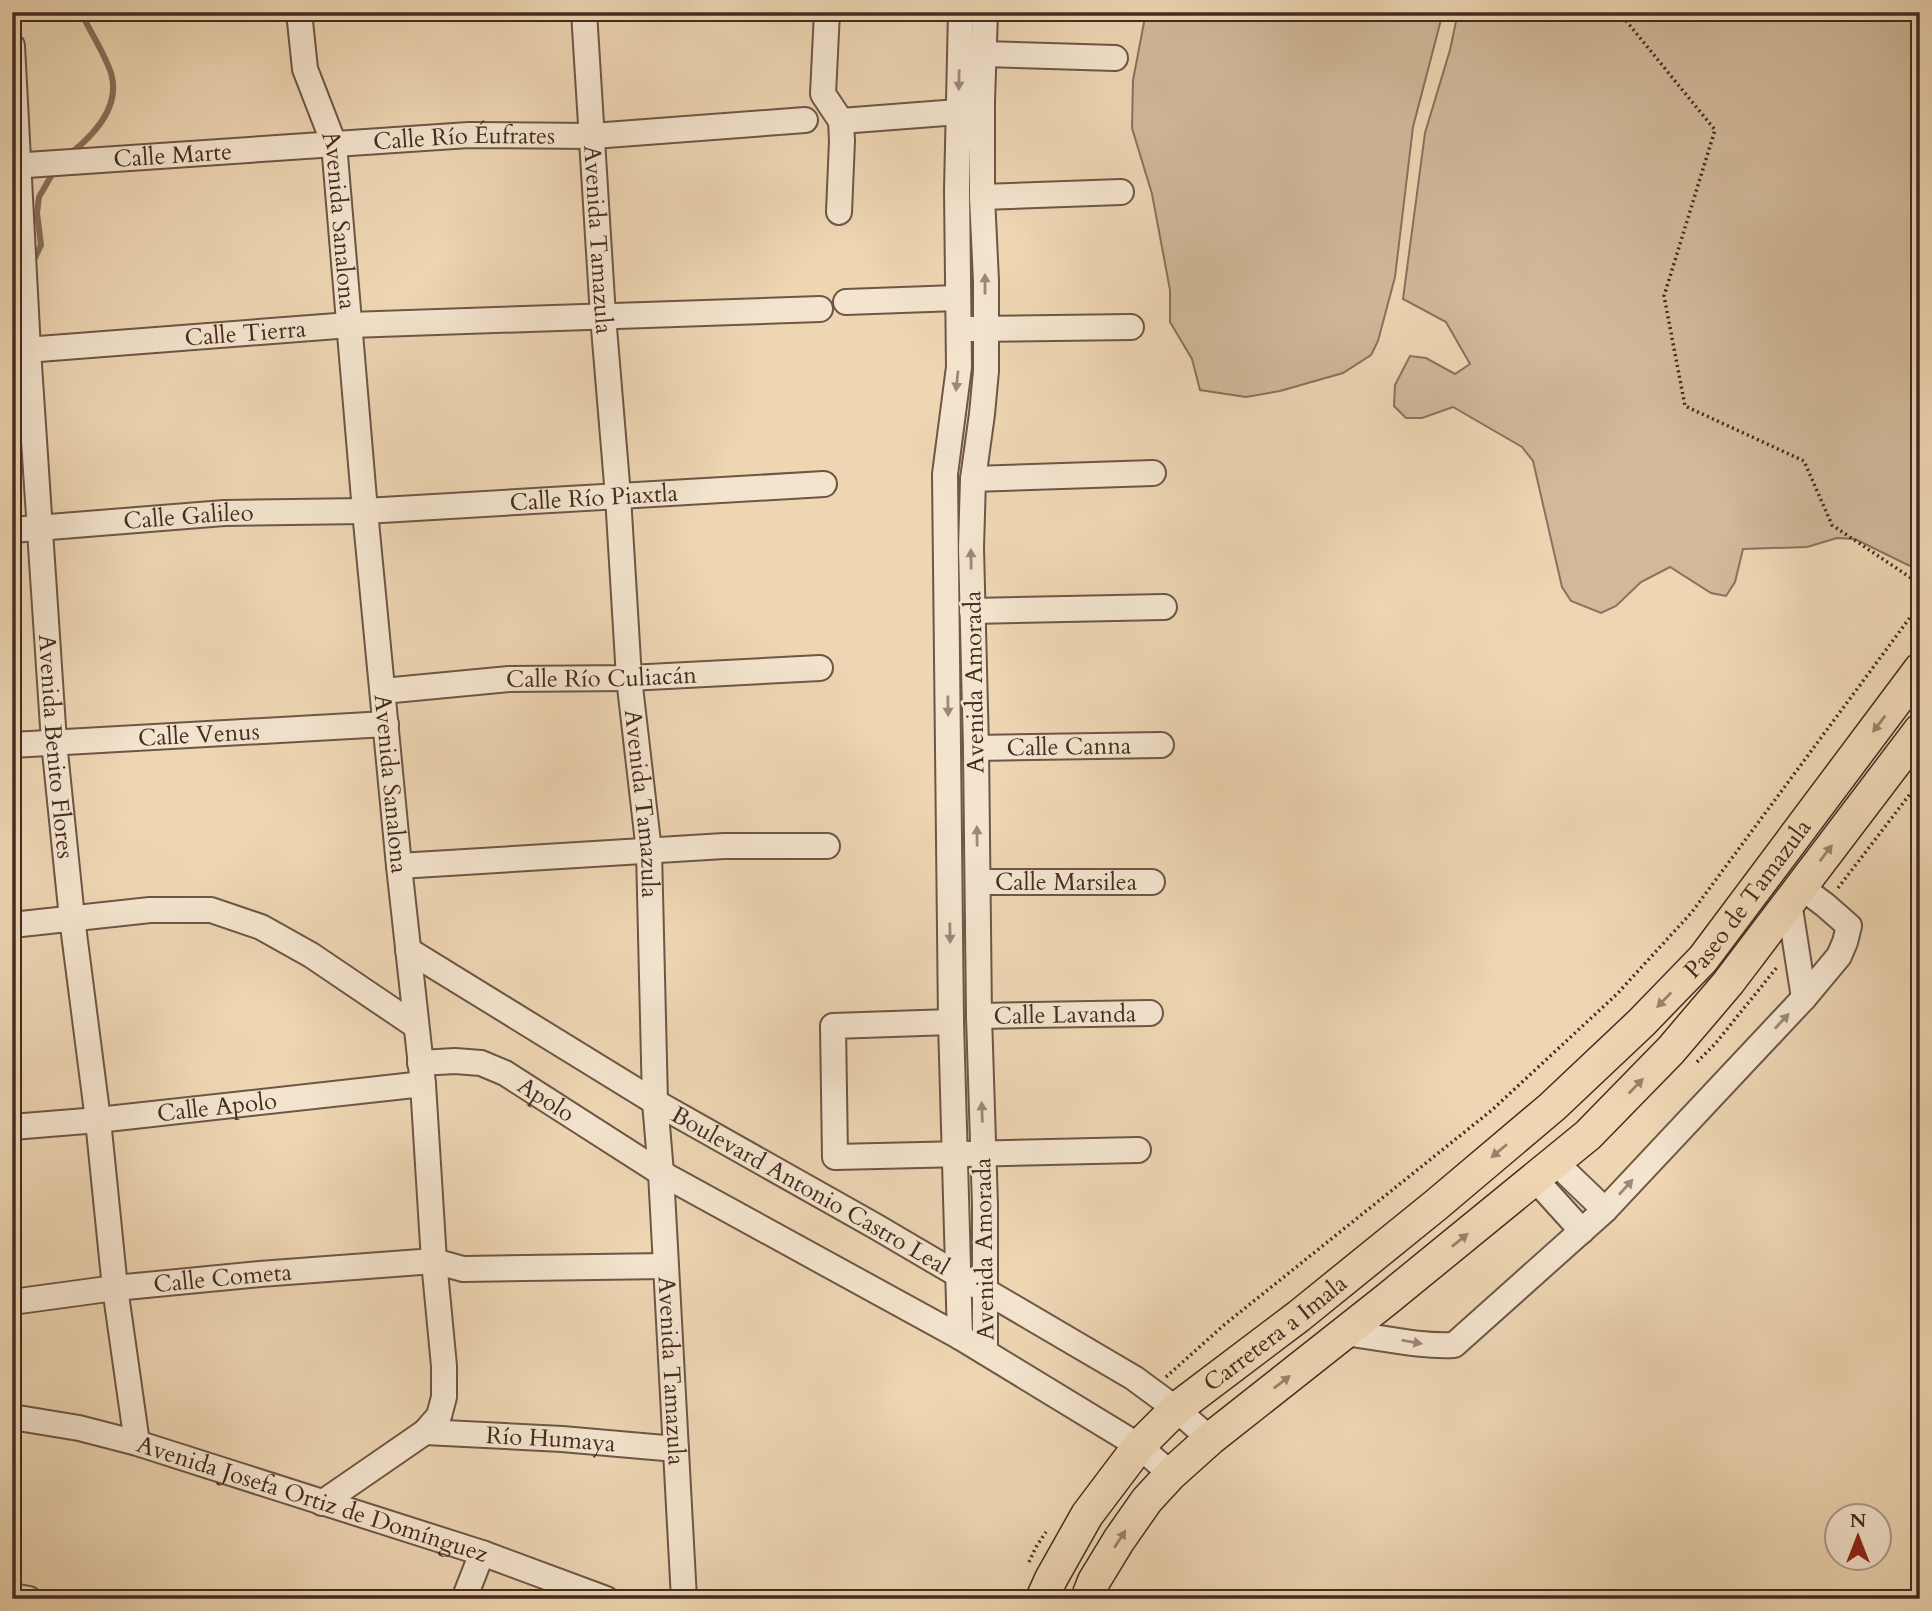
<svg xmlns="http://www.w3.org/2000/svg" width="1932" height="1611" font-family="Cardo,serif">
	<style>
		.green { fill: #d1b99a; stroke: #8a725e; stroke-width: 2 }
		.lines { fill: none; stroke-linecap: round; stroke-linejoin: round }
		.stream { stroke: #876f5b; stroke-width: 6 }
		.minor-casing { stroke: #6e5646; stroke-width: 28 }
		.major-casing { stroke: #442c21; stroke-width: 35 }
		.path { stroke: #442c21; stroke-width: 3.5; stroke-dasharray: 2 3.5; stroke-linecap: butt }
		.minor { stroke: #f4e4ce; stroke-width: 24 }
		.major { stroke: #eed6b3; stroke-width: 32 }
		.oneway { fill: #9c8878 }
		.oneway2 { fill: #99816a }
		.labels { text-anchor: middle; stroke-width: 5; stroke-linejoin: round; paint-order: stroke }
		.street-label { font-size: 24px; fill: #442c21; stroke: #f4e4ce }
	</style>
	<rect width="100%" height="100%" fill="#eed6b3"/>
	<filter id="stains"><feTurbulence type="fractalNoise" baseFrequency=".00286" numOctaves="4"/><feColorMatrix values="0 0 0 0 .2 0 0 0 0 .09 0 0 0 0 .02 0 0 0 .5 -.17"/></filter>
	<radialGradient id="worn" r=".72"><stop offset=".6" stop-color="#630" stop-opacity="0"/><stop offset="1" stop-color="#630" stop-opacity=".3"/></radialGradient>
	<g class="green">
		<path d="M1146,12H1443L1413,127L1395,277L1378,341L1371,355L1343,373L1280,391L1246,397L1200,390L1192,359L1170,322V290L1152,194L1132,128L1133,80Z"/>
		<path d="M1458,12H1920V571L1855,539L1837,538L1807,547L1743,549L1735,582L1726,596L1711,593L1670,567L1641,582L1616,606L1601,613L1571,601L1562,587L1533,461L1522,447L1453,407L1422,418H1406L1394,406L1395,385L1410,356L1426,358L1455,374L1470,364L1446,322L1403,299L1425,133L1450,50Z"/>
	</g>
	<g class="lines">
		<g class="stream">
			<path d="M71,153C95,134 121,106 111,73C104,52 90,32 81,12"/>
			<path d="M33,262L41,245L37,213L39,197L54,171"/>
		</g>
		<g class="minor-casing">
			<g id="minor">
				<path id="s1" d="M299,12L305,69L334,144L365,511L399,866L423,1084L434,1261L444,1366V1397L439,1416L425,1432L322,1503"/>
				<path id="s2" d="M584,12L603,316L618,496L629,678L649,851L655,1102L661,1173L684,1599"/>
				<path d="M827,12L823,94L841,121L842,141L839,212"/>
				<path id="s3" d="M12,46L28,350L54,742L72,918L98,1120L115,1288L137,1443"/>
				<path d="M983,54L1115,58"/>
				<path d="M841,121L958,112"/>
				<path id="s4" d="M12,166L469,135L593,136L805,120"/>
				<path d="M982,197L1121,192"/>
				<path d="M846,302L957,298"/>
				<path d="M969,329L1131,327"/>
				<path id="s5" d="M13,351L350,325L820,309"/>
				<path d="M973,479L1153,473"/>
				<path id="s6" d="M12,530L224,513L365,511L824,484"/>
				<path d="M972,611L1164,607"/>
				<path id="s7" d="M383,691L509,679L629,678L820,668"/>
				<path id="s8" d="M12,745L386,724"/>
				<path id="s9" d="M976,748L1161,745"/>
				<path d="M399,866L724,846H827"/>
				<path id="s10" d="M978,882H1152"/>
				<path d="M1789,902L1804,998"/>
				<path d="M12,925L150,910H211L261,927L311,955L416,1026"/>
				<path id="s11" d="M408,950L655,1102L875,1226L1134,1378L1176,1409L1210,1439"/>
				<path id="s12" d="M979,1016L1150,1013"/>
				<path d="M951,1022L833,1026L835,1157L1138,1150"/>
				<path id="s13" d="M420,1063L455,1061L481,1063L505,1073L661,1173L960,1337L1139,1446L1171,1474"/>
				<path id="s14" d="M12,1127L98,1120L423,1084"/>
				<path d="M1555,1162L1605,1210"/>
				<path d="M1535,1179L1582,1231"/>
				<path id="s15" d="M12,1302L115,1288L260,1274L434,1261L463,1269L666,1266"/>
				<path d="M1344,1333C1381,1337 1418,1347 1454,1345L1605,1210L1804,998L1839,956L1845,942L1849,926L1825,905L1801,887"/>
				<path d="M960,1337L951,1022L945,474L959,367L957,190L961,12"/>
				<path d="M985,1352V1205L979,1016L976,748L971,548L973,479L982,414L986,371V281L982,197V101L985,12"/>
				<path id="s16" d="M12,1417L79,1428L137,1443L482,1553L606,1599"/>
				<path id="s17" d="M425,1432L562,1439L676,1449"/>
				<path d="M12,1596L29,1599"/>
				<path d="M464,1599L482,1553"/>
			</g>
		</g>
		<g class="major-casing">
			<g id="major">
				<path id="s18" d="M1042,1599L1051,1579L1087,1515L1139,1446L1176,1409L1299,1316L1436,1205L1552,1107L1642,1022L1703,959L1920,669"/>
				<path d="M1087,1599L1094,1581L1119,1540L1147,1500L1171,1474L1210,1439L1386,1300L1588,1135L1671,1050L1728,983L1920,730"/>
			</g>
		</g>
		<g class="path">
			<path d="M1619,12L1715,130L1664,296L1685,406L1804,461L1832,525L1920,584"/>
			<path d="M1838,888L1920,781"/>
			<path d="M1697,1062L1715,1044L1778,966"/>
			<path d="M1166,1377L1224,1325L1492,1110L1617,994L1692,912L1920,604"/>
			<path d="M1029,1562L1036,1547L1046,1532"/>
		</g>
		<use href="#minor" class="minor"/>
		<use href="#major" class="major"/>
	</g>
	<defs><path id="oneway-solid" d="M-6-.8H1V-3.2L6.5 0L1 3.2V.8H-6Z" transform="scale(1.75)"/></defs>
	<g class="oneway">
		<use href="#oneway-solid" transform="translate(959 80) rotate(91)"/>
		<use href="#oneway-solid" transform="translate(985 284) rotate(-90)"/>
		<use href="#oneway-solid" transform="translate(957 381) rotate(96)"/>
		<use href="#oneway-solid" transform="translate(971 559) rotate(-91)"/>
		<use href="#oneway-solid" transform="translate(948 706) rotate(89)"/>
		<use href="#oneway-solid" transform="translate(977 836) rotate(-91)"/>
		<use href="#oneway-solid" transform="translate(950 933) rotate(89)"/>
		<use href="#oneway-solid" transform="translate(1782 1021) rotate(-47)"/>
		<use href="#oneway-solid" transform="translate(982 1112) rotate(-92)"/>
		<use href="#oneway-solid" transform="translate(1626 1187) rotate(-48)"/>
		<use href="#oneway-solid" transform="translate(1412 1342) rotate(10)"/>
	</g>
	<g class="oneway2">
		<use href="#oneway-solid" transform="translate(1879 724) rotate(127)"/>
		<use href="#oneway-solid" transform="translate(1826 853) rotate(-53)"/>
		<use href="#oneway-solid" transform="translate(1664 1000) rotate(134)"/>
		<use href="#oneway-solid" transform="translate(1636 1086) rotate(-46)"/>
		<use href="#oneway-solid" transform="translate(1499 1151) rotate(140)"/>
		<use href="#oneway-solid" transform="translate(1460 1240) rotate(-39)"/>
		<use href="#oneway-solid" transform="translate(1282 1382) rotate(-38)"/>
		<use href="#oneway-solid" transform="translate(1120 1539) rotate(-57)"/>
	</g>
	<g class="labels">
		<g class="street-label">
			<text dy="8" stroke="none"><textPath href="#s4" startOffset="453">Calle Río Éufrates</textPath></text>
			<text dy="8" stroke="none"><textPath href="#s4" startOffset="161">Calle Marte</textPath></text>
			<text dy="8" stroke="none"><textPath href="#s1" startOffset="214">Avenida Sanalona</textPath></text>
			<text dy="8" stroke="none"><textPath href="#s2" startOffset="228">Avenida Tamazula</textPath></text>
			<text dy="8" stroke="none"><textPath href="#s5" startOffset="233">Calle Tierra</textPath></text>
			<text dy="8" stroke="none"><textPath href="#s6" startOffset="583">Calle Río Piaxtla</textPath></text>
			<text dy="8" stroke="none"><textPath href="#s6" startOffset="177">Calle Galileo</textPath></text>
			<text dy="8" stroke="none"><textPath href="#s7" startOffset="219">Calle Río Culiacán</textPath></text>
			<text transform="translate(974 682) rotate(-91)" y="8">Avenida Amorada</text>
			<text dy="8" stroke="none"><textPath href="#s8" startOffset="187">Calle Venus</textPath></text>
			<text dy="8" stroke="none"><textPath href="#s3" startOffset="702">Avenida Benito Flores</textPath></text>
			<text dy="8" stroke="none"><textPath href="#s9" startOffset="93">Calle Canna</textPath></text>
			<text dy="8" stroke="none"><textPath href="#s1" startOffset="780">Avenida Sanalona</textPath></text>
			<text dy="8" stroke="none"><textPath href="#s2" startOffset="794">Avenida Tamazula</textPath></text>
			<text dy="8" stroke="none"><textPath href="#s10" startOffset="88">Calle Marsilea</textPath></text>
			<text dy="8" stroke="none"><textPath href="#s18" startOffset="1003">Paseo de Tamazula</textPath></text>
			<text dy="8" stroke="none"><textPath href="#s12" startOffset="86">Calle Lavanda</textPath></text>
			<text dy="8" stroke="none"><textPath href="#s13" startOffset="136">Apolo</textPath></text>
			<text dy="8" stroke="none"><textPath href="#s14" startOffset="206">Calle Apolo</textPath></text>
			<text dy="8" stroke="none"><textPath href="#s11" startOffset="469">Boulevard Antonio Castro Leal</textPath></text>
			<text transform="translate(984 1249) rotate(-91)" y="8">Avenida Amorada</text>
			<text dy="8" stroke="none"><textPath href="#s15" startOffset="212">Calle Cometa</textPath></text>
			<text dy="8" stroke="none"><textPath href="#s18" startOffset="359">Carretera a Imala</textPath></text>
			<text dy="8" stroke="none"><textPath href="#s2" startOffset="1362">Avenida Tamazula</textPath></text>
			<text dy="8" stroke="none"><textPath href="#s17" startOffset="126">Río Humaya</textPath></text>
			<text dy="8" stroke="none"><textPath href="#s16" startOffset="312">Avenida Josefa Ortiz de Domínguez</textPath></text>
		</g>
	</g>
	<rect width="1932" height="1611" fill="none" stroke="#eed6b3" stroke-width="42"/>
	<rect x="14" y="14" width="1904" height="1583" fill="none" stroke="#442c21" stroke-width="3.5"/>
	<rect x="21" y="21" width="1890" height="1569" fill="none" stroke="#442c21" stroke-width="2"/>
	<g transform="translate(1858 1537)"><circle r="33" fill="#f4e4ce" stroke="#ae9a89" stroke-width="2"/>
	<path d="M0-5L12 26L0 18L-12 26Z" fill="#8f2418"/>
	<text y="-10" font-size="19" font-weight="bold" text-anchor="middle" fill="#442c21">N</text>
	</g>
	<rect width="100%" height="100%" filter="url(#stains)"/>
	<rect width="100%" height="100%" fill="url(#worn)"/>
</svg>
